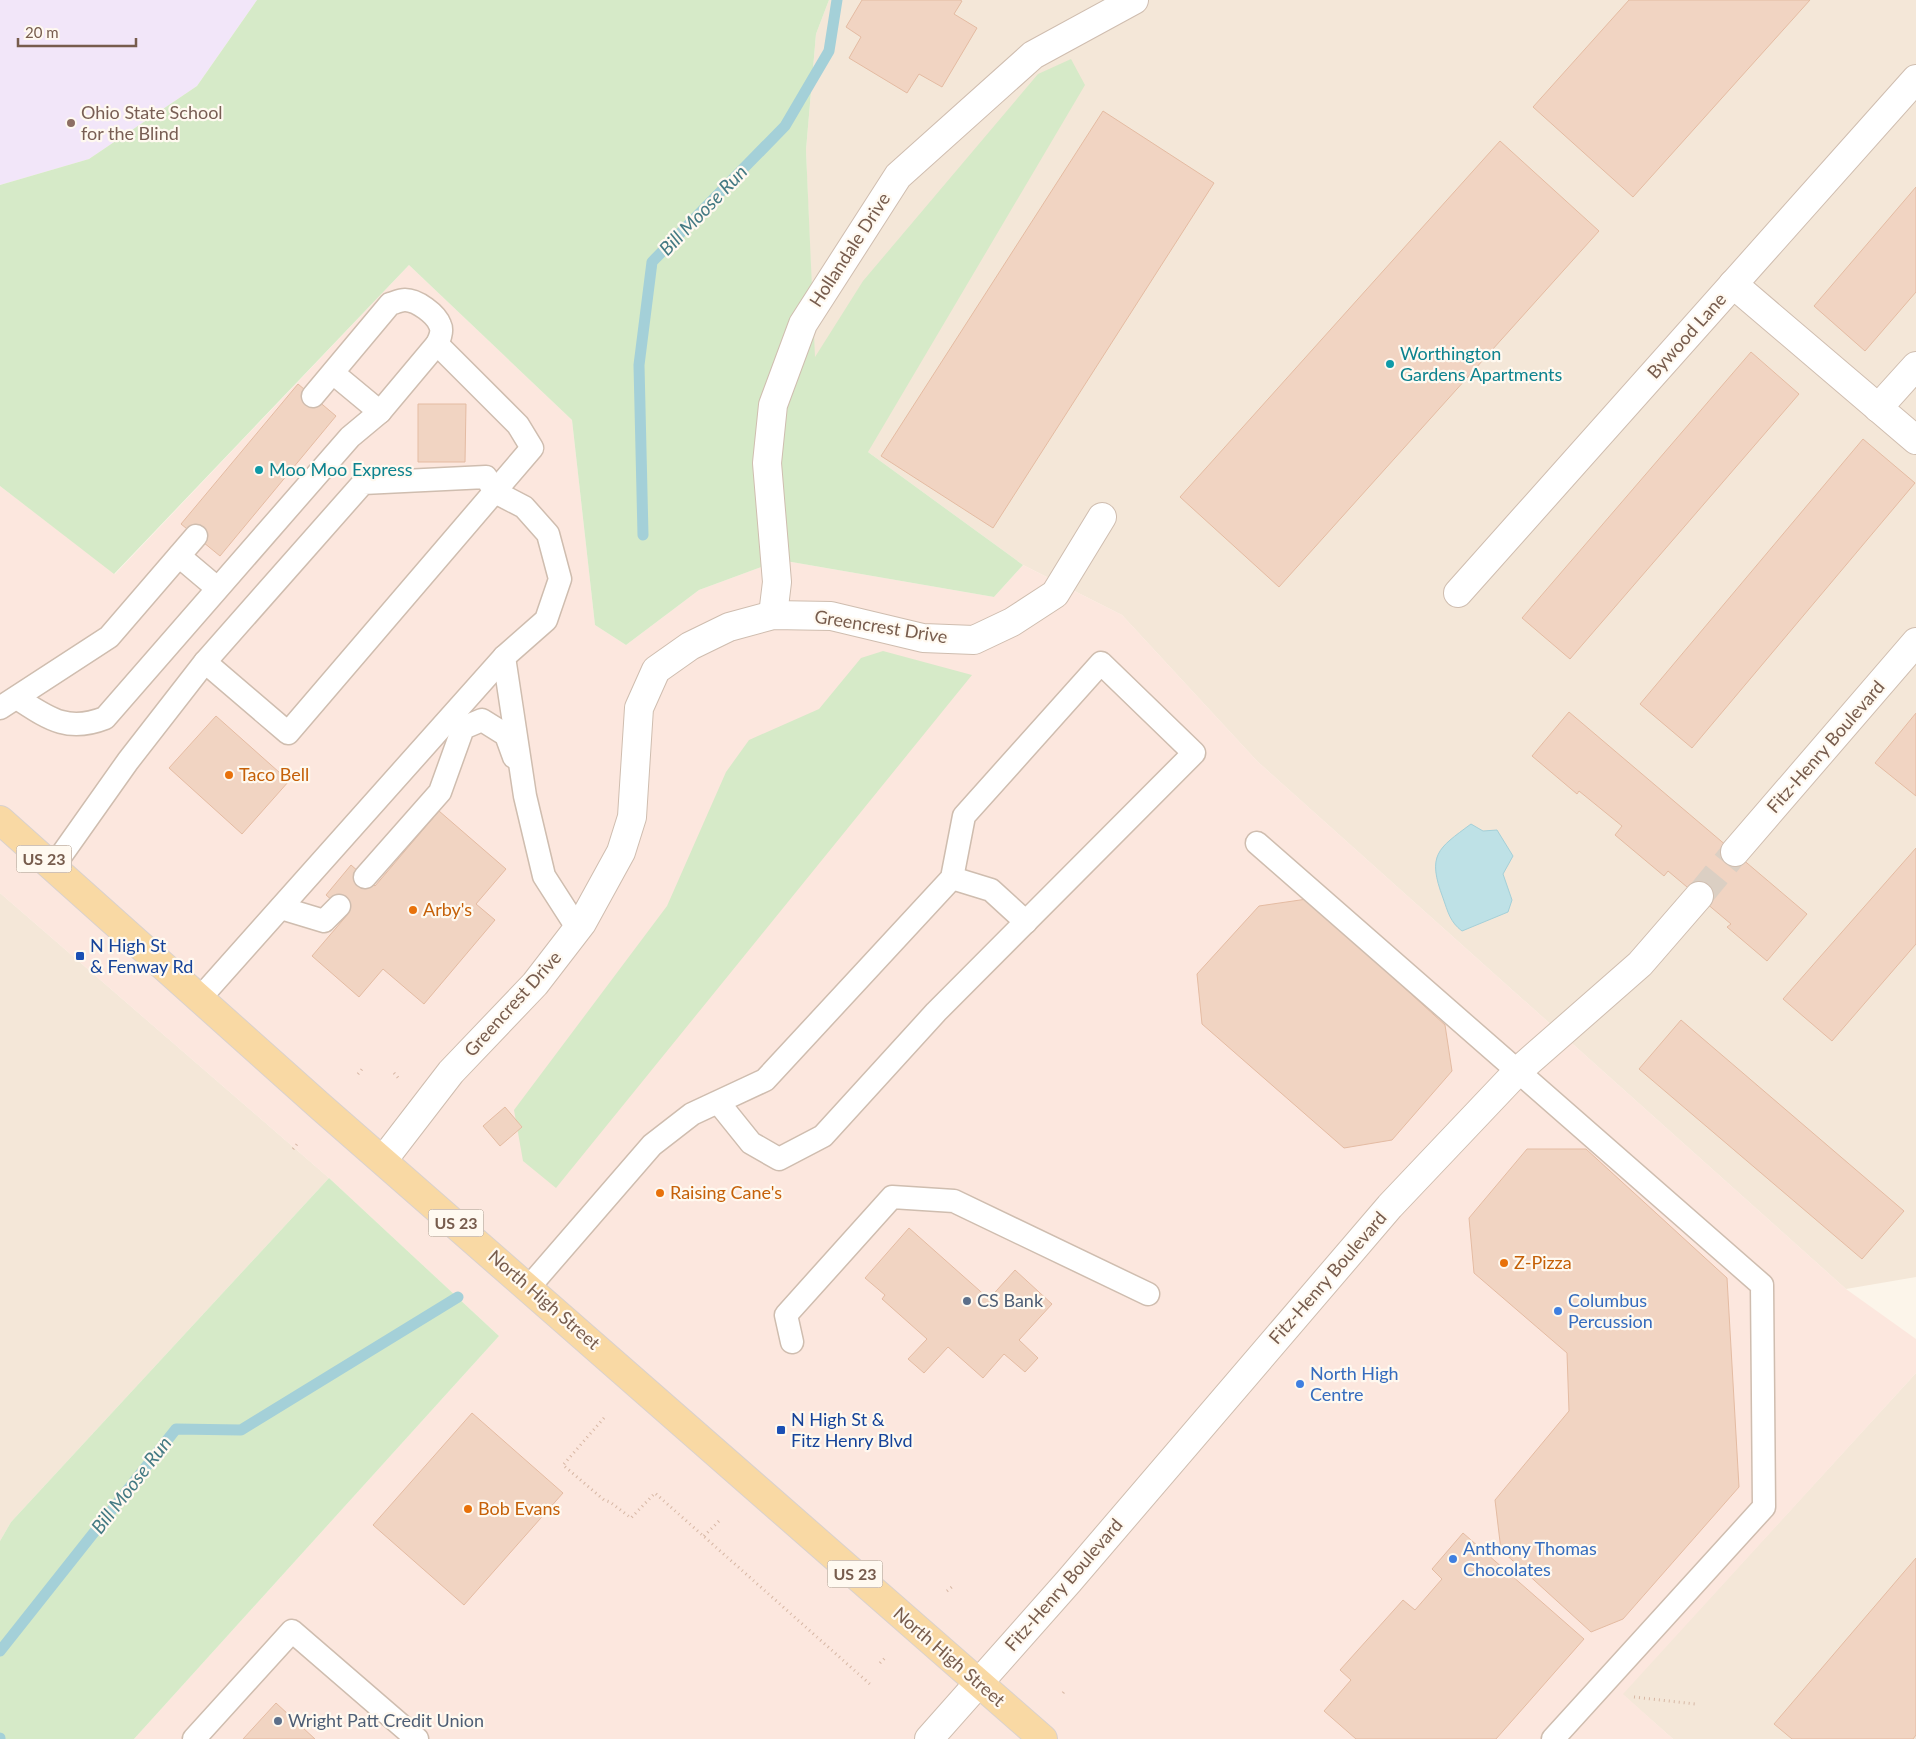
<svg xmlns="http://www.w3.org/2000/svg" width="1916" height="1739" font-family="Lato,sans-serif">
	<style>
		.residential { fill: #f4e7d8 }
		.commercial { fill: #fce7de }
		.education { fill: #f2e6f9 }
		.green { fill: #d6eac8 }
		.water { fill: #bee1e6; stroke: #a4d0d8 }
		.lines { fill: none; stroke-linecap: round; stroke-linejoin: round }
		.stream { stroke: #a4d0d8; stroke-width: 11 }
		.building { fill: #f1d4c2; stroke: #e4bba2 }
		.street-tunnel { stroke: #dbcfc3; stroke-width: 28; stroke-dasharray: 28 14; stroke-linecap: butt }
		.lane-casing { stroke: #cfbdaf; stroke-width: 25 }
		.street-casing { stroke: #cfbdaf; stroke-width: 30 }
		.primary-casing { stroke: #d9d1cd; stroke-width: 30 }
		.path { stroke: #d7b7a4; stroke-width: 3; stroke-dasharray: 1 4; stroke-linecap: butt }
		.lane { stroke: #fff; stroke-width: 22 }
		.street { stroke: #fff; stroke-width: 28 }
		.primary { stroke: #f9d9a4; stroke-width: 28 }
		.education-dot { fill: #8d6e63; stroke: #fff9f0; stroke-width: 2 }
		.culture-dot { fill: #0f9aa8; stroke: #fff9f0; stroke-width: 2 }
		.food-dot { fill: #e8710a; stroke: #fff9f0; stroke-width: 2 }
		.transit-dot { fill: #1a4fb4; stroke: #fff9f0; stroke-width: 2 }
		.service-dot { fill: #5c6f8a; stroke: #fff9f0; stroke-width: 2 }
		.shop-dot { fill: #3f7fe0; stroke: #fff9f0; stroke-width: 2 }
		.labels { text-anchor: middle; stroke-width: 4.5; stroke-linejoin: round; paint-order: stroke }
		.shield { fill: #fff9f0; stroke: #a08b7e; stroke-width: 1 }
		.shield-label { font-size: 16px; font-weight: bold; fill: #775c4d }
		.education-label { font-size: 18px; fill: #785e54; stroke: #fff9f0; text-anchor: start }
		.street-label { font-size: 18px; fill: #775c4d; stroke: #fff9f0 }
		.culture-label { font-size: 18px; fill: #0d838f; stroke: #fff9f0; text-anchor: start }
		.food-label { font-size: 18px; fill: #c56008; stroke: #fff9f0; text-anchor: start }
		.transit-label { font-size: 18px; fill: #164399; stroke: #fff9f0; text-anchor: start }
		.service-label { font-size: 18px; fill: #4e5e75; stroke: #fff9f0; text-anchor: start }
		.shop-label { font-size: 18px; fill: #366cbe; stroke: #fff9f0; text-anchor: start }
		.water-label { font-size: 19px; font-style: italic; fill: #437983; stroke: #fff9f0 }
	</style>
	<rect width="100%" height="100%" fill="#fcf5ea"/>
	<g class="residential">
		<path d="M829,0H1916V1277L1846,1289L1257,761L1122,615L1023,565L868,452L814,357L806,150L816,34Z"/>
		<path d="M0,893L329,1178L11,1522L0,1541Z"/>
		<path d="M1916,1373V1739H1673L1622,1694Z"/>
	</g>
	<path class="commercial" d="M409,265L572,420L595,625L626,645L699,590L780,560L994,597L1023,565L1122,615L1257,761L1846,1289L1916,1339V1373L1623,1694L1673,1739H134L499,1336L329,1178L0,893V486L115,574Z"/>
	<path class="education" d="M0,0H257L197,86L89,159L0,185Z"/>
	<g class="green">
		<path d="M257,0H829L816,34L806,150L815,357L863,281L1038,74L1071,59L1085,85L868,452L1023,565L994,597L780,560L699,590L626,645L595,625L572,420L409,265L114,574L0,486V185L89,159L197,86Z"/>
		<path d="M883,651L972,675L556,1188L523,1161L514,1110L667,906L726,772L749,740L819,709L861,658Z"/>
		<path d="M329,1178L499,1336L134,1739H0V1541L11,1522Z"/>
	</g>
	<path class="water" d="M1471,824L1483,831L1497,830L1513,856L1503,874L1512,900L1508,912L1462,931C1450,922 1448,912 1443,898C1427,855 1437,849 1471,824Z"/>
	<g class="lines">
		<g class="stream">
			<path d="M643,535L639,365L652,262L785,126L829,51L837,0"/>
			<path d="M0,1651L176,1429L241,1430L458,1297"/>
			<path d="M0,1738V1739"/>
		</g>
	</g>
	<g class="building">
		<path d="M862,0H960L962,1L954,14L977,28L942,87L919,74L907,93L849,58L861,37L846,27Z"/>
		<path d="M1629,0H1810L1633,197L1533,107Z"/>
		<path d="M1103,111L1214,183L993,528L881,456Z"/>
		<path d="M1500,141L1599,231L1279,587L1180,497Z"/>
		<path d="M1916,187V292L1865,351L1814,306Z"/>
		<path d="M1751,352L1799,394L1570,659L1522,618Z"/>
		<path d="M298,384L336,416L220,556L181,524Z"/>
		<path d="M418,404H466L465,462H418Z"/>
		<path d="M1863,439L1915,483L1692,748L1640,704Z"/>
		<path d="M1569,712L1807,914L1767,961L1727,927L1731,924L1668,871L1664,876L1615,835L1622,826L1579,791L1577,794L1532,756Z"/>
		<path d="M1916,713V796L1875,763Z"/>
		<path d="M216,716L289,781L242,834L169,768Z"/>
		<path d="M439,811L506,869L476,904L495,920L424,1004L383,969L359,997L312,956L348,914L326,895L351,865L375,886Z"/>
		<path d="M1916,848V944L1832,1041L1783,999Z"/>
		<path d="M1307,899L1445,1025L1452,1071L1392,1140L1344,1148L1202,1024L1197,974L1259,906Z"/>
		<path d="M1681,1020L1904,1211L1862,1259L1639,1069Z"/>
		<path d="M505,1107L522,1127L500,1146L483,1126Z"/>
		<path d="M1527,1149H1586L1727,1278L1739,1487L1623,1619L1591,1632L1501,1550L1495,1500L1569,1411L1567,1353L1474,1273L1469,1218Z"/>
		<path d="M909,1228L989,1299L1015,1270L1052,1304L1019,1340L1038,1358L1025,1372L1004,1354L983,1378L948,1347L924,1373L908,1359L927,1339L882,1299L885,1295L865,1278Z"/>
		<path d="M472,1413L563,1493L464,1605L373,1525Z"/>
		<path d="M1463,1533L1584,1639L1496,1739H1356L1324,1711L1351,1680L1340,1670L1403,1600L1415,1610L1442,1579L1432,1569Z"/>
		<path d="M1916,1558V1735L1913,1739H1792L1774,1724Z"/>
		<path d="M276,1703L315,1739H243Z"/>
	</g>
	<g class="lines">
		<path class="street-tunnel" d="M1699,896L1735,852"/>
		<g class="lane-casing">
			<g id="lane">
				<path d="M333,373L380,412"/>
				<path d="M179,556L217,588"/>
				<path d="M504,657L525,796L544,876L578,929"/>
				<path d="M205,662L288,733L532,448L518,425L437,344"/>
				<path d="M17,698C48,718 67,733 105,718L350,437L380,412L437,344C440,338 443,331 440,325C436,314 417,300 405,300C400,300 394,303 390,304L313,396"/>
				<path d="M0,708L109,637L196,536"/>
				<path d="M1257,843L1762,1285L1764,1507L1553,1739"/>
				<path d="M53,867L128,761L205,662L363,483L486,477L495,492L524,507L548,534L560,579L546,620L504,657L201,997"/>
				<path d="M365,877L440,792L463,728L482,720L506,735L514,757"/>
				<path d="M952,878L991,890L1026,922"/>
				<path d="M281,908L324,921L339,906"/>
				<path d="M529,1287L652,1145L692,1114L765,1080L952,878L964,816L1101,663L1194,753L936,1012L823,1136L779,1159L751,1143L718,1102"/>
				<path d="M792,1342L786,1315L892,1197L954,1201L1148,1294"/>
				<path d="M194,1739L292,1631L417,1739"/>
			</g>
		</g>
		<g class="street-casing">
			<g id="street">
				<path d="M1733,284L1916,440"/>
				<path d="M1878,408L1916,366"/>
				<path d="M1458,593L1916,79"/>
				<path d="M773,615L777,582L767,463L773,405L803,324L898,176L1033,55L1134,0"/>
				<path d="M1735,852L1916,642"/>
				<path d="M384,1159L451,1072L535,984L582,923L621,852L632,817L639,708L656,670L690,646L729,627L773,615L831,616L923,638L974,640L1012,622L1055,594L1102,517"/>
				<path d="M929,1739L1069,1581L1390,1206L1518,1071L1640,964L1699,896"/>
			</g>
		</g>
		<g class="primary-casing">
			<path id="primary" d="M0,820L321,1107L1043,1739"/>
		</g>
		<g class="path">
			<path d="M394,1073L400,1080"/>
			<path d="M358,1074L363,1068"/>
			<path d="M293,1149L298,1143"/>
			<path d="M604,1418L563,1465L604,1500L610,1502L631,1518L655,1493L872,1686"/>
			<path d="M704,1536L721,1519"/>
			<path d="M947,1591L953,1586"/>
			<path d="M880,1663L886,1657"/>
			<path d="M1063,1693L1066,1689"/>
			<path d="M1634,1697L1695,1704"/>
		</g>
		<use href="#lane" class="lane"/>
		<use href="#street" class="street"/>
		<use href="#primary" class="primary"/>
	</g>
	<circle class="education-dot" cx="71" cy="123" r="5"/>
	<g class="culture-dot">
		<circle cx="1390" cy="364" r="5"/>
		<circle cx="259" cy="470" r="5"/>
	</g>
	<g class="food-dot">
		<circle cx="229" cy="775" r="5"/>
		<circle cx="413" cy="910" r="5"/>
		<circle cx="660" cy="1193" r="5"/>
		<circle cx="1504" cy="1263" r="5"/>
		<circle cx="468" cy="1509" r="5"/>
	</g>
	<g class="transit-dot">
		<rect x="75" y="951" width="10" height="10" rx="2.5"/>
		<rect x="776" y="1425" width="10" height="10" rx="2.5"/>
	</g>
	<g class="service-dot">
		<circle cx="967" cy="1301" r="5"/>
		<circle cx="278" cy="1721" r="5"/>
	</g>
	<g class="shop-dot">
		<circle cx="1558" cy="1311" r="5"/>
		<circle cx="1300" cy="1384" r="5"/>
		<circle cx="1453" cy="1559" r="5"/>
	</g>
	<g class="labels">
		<g class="shield">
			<rect x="16.5" y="845.5" width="55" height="27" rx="4"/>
			<rect x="428.5" y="1209.5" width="55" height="27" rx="4"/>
			<rect x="827.5" y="1560.5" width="55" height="27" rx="4"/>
		</g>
		<g class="shield-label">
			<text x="44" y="865">US 23</text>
			<text x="456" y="1229">US 23</text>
			<text x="855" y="1580">US 23</text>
		</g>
		<g class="education-label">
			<text x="81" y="119">Ohio State School<tspan x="81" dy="21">for the Blind</tspan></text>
		</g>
		<g class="street-label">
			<text transform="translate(850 250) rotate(-57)" y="6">Hollandale Drive</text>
			<text transform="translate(1687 336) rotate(-48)" y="6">Bywood Lane</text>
			<text transform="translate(881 627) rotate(9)" y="6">Greencrest Drive</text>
			<text transform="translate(1826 747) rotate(-49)" y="6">Fitz-Henry Boulevard</text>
			<text transform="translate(513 1004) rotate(-48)" y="6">Greencrest Drive</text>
			<text transform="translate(1328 1278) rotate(-49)" y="6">Fitz-Henry Boulevard</text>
			<text transform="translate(544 1300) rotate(41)" y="6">North High Street</text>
			<text transform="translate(1064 1585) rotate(-49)" y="6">Fitz-Henry Boulevard</text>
			<text transform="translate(949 1657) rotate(41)" y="6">North High Street</text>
		</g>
		<g class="culture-label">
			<text x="1400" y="360">Worthington<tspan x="1400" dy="21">Gardens Apartments</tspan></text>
			<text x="269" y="476">Moo Moo Express</text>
		</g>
		<g class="food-label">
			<text x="239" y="781">Taco Bell</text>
			<text x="423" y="916">Arby's</text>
			<text x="670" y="1199">Raising Cane's</text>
			<text x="1514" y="1269">Z-Pizza</text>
			<text x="478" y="1515">Bob Evans</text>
		</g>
		<g class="transit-label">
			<text x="90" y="952">N High St<tspan x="90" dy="21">&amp; Fenway Rd</tspan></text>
			<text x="791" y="1426">N High St &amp;<tspan x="791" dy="21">Fitz Henry Blvd</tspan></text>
		</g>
		<g class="service-label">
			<text x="977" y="1307">CS Bank</text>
			<text x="288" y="1727">Wright Patt Credit Union</text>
		</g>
		<g class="shop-label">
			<text x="1568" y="1307">Columbus<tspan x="1568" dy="21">Percussion</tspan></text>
			<text x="1310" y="1380">North High<tspan x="1310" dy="21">Centre</tspan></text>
			<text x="1463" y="1555">Anthony Thomas<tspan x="1463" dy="21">Chocolates</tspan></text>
		</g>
		<g class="water-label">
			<text transform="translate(703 210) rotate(-46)" y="7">Bill Moose Run</text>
			<text transform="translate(131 1485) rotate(-52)" y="7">Bill Moose Run</text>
		</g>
	</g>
	<path d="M18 38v8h118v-8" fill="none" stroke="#775c4d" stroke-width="2.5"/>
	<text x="25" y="38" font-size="15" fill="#775c4d" stroke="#fff9f0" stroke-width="4" paint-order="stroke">20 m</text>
</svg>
